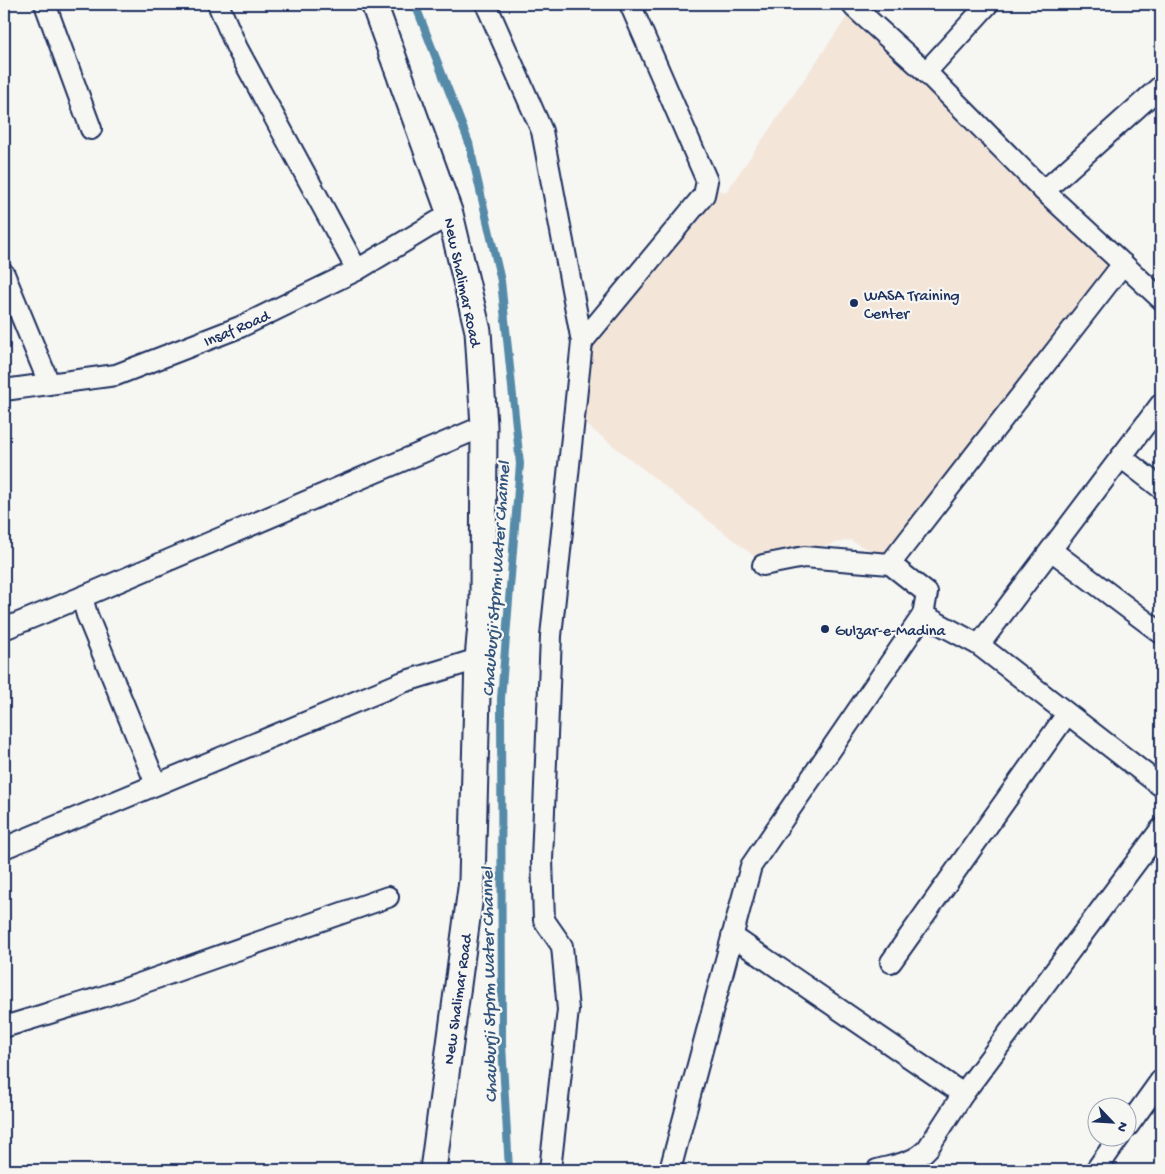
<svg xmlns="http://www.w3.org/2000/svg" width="1165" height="1174" font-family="'Gochi Hand',sans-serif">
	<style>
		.built { fill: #f4e5d9 }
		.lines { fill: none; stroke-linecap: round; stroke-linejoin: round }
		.stream { stroke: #548aa8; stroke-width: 8 }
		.minor-casing { stroke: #1b2f5e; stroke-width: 24 }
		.tertiary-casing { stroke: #1b2f5e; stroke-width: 29 }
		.minor { stroke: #f6f6f2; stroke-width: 20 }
		.tertiary { stroke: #f6f6f2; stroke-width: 25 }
		.poi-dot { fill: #1b2f5e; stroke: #f6f6f2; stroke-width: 2 }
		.labels { text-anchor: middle; stroke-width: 4.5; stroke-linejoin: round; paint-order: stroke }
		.street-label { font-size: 16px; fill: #1b2f5e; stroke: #f6f6f2 }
		.poi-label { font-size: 16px; fill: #1b2f5e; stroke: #f6f6f2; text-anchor: start }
		.water-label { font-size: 18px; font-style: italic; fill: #33557d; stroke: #f6f6f2 }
	</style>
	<rect width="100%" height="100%" fill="#f6f6f2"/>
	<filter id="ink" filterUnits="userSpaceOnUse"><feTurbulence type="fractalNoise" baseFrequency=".02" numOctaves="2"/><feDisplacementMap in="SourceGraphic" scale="10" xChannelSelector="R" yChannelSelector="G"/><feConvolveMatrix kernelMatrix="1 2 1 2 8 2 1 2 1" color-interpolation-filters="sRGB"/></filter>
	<g filter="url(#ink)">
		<path class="built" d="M854,7L1123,264L894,563L850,540L759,560L574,415L582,342L707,187L726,192Z"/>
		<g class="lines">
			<path class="stream" d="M415,4L469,143L501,281L520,464L501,699L502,1044L509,1170"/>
			<g class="minor-casing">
				<g id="minor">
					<path d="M45,4L91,129"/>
					<path d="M218,4L237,48L357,270"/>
					<path d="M486,4L542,131L582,342L551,636L542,860L544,920L562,946L568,1010L550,1170"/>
					<path d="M854,7L926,72L1044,191L1161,299"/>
					<path d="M926,72L988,4"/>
					<path d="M1044,191L1161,86"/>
					<path d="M4,274L49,383"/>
					<path d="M582,342L704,195L707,181L630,4"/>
					<path d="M4,390L116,375L240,327L357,270L450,214"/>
					<path d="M1121,457L1161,488"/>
					<path d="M1051,550L1161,633"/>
					<path d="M890,564L1123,264"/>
					<path d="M763,565L804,557L890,564L927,593L923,615L979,645L1161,786"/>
					<path d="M4,629L82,597"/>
					<path d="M979,645L1161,404"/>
					<path d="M156,784L87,615L82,597L484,426"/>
					<path d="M4,848L403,682L478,659"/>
					<path d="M732,936L963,1094"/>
					<path d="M891,962L1067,714"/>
					<path d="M4,1027L102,997L388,897"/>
					<path d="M1128,1126L1161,1080"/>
					<path d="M670,1170L751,866L923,615"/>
					<path d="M877,1170C895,1165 915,1163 928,1148L963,1094L1161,829"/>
					<path d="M1096,1170L1120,1136"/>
				</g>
			</g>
			<g class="tertiary-casing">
				<path id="tertiary" d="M374,4L450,214L478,331L484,426L483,602L478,659L472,881L433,1170"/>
			</g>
			<use href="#minor" class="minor"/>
			<use href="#tertiary" class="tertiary"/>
		</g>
	</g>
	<g class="poi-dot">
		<circle cx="854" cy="303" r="5"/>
		<circle cx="825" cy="629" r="5"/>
	</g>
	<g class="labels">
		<g class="street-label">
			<text transform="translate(464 282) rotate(78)" y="6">New Shalimar Road</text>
			<text transform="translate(236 327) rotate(-23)" y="6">Insaf Road</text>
			<text transform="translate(456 999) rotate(-82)" y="6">New Shalimar Road</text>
		</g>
		<g class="poi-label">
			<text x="864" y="300">WASA Training<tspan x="864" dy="18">Center</tspan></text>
			<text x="835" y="635">Gulzar-e-Madina</text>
		</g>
		<g class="water-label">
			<text transform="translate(495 579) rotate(-86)" y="6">Chauburji Stprm Water Channel</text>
			<text transform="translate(488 985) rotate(-91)" y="6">Chauburji Stprm Water Channel</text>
		</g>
	</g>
	<rect width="1165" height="1174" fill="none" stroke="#f6f6f2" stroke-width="20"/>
	<rect x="10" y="10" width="1145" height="1154" fill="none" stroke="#1b2f5e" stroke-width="2" filter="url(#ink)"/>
	<g transform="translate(1112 1122) rotate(115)"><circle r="24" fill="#f6f6f2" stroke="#9ea6b7"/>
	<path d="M0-4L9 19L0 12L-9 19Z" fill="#1b2f5e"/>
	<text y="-8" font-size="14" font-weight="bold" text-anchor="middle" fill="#1b2f5e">N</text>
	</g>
</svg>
